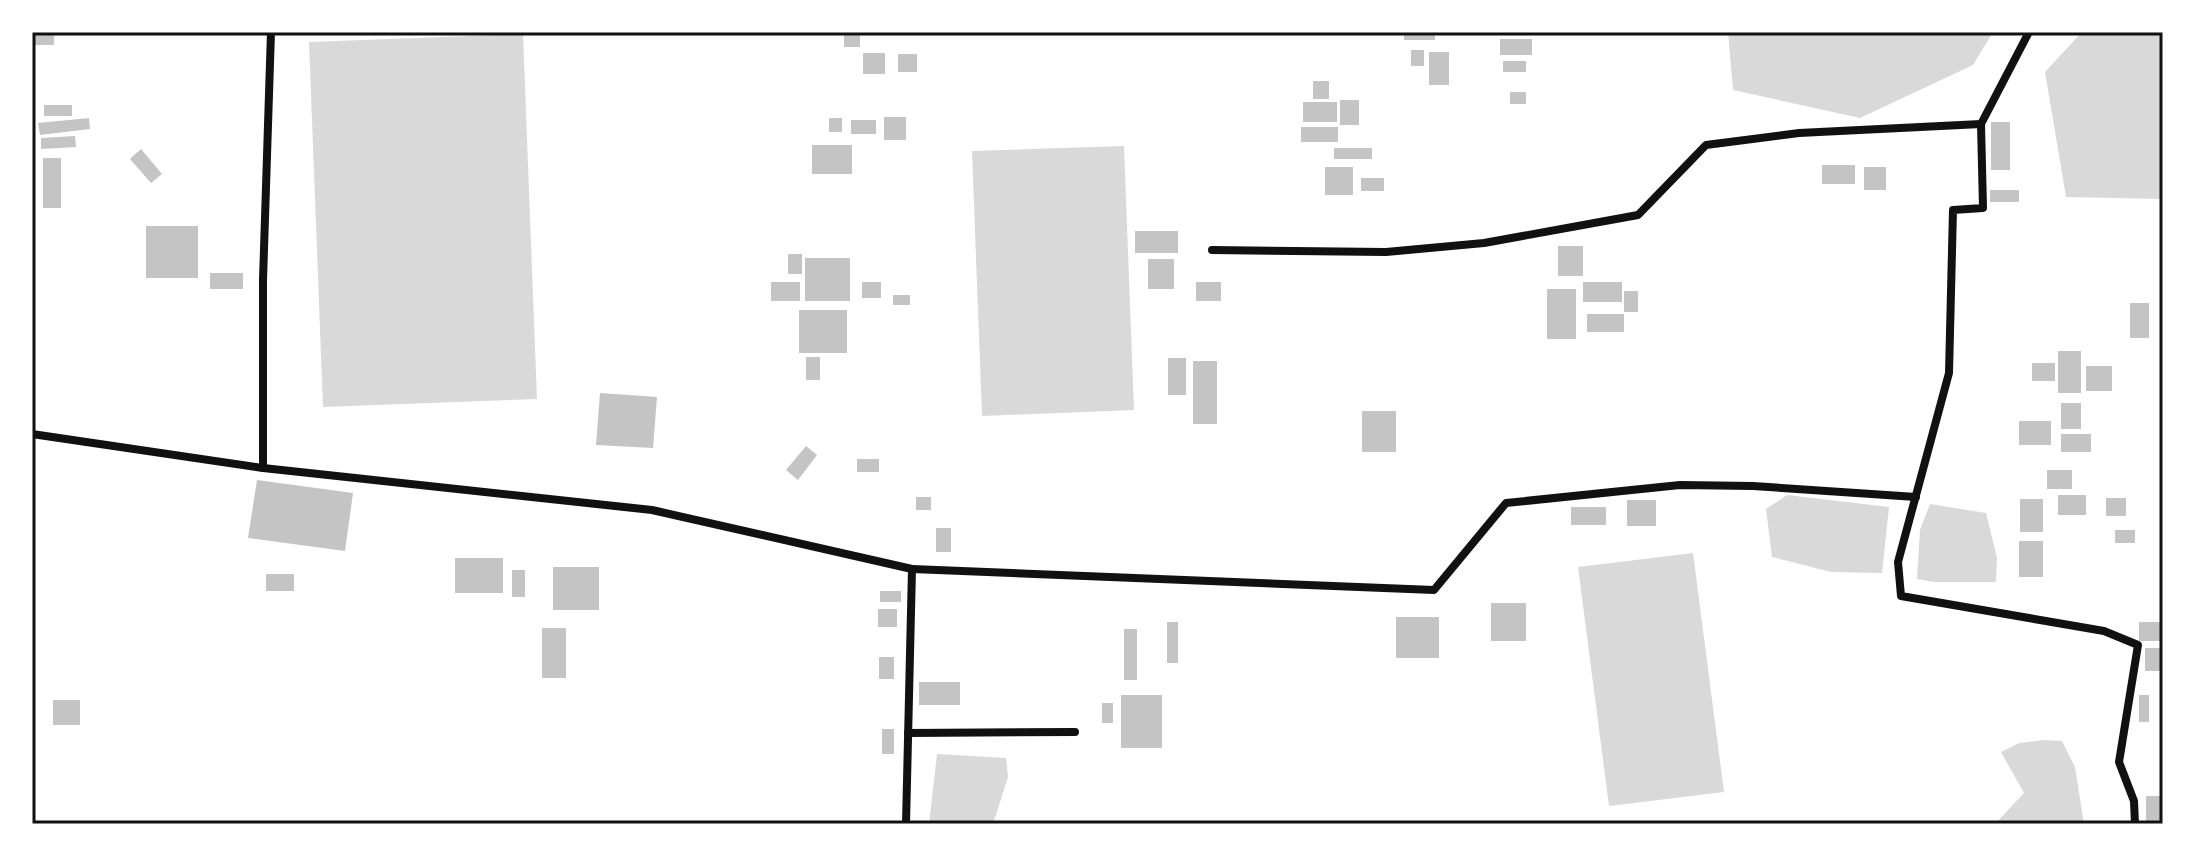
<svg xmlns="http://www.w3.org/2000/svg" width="2195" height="856" font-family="'PT Serif',serif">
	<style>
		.water { fill: #d9d9d9 }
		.building { fill: #c4c4c4 }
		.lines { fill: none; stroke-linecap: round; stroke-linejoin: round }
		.minor { stroke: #111; stroke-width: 8 }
		.neatline { fill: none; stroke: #111; stroke-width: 3 }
	</style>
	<rect width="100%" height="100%" fill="#fff"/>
	<g class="water">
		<path d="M1728,32H1993L1973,65L1860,118L1733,90Z"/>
		<path d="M2082,32H2163V199L2066,197L2045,72Z"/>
		<path d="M523,34L537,399L323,407L309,42Z"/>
		<path d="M1124,146L1134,410L982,416L972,151Z"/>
		<path d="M1787,495L1889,507L1882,573L1831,572L1772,557L1766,509Z"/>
		<path d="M1930,504L1986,513L1997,558L1996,582H1934L1917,579L1920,530Z"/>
		<path d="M1693,553L1724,792L1609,806L1578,567Z"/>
		<path d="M2044,740L2062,741L2075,767L2084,824H1995L2024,793L2001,752L2019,743Z"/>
		<path d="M937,754L1006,758L1008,777L993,824H929Z"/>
	</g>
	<g class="building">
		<rect x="35" y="32" width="19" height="13"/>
		<rect x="844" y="32" width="16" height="15"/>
		<rect x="1404" y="32" width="31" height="8"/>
		<rect x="1500" y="39" width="32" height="16"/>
		<rect x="1411" y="50" width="13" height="16"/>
		<rect x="1429" y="52" width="20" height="33"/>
		<rect x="863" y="53" width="22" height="21"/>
		<rect x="898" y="54" width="19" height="18"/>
		<rect x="1503" y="61" width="23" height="11"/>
		<rect x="1313" y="81" width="16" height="18"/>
		<rect x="1510" y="92" width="16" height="12"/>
		<rect x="1340" y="100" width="19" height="25"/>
		<rect x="1303" y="102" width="34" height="20"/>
		<rect x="44" y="105" width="28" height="11"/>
		<rect x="884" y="117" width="22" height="23"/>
		<path d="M89,118L90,129L40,135L38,123Z"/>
		<rect x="829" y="118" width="13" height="14"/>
		<rect x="851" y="120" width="25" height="14"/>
		<rect x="1991" y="122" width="19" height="48"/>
		<rect x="1301" y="127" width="37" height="15"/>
		<path d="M75,136L76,147L41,149V138Z"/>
		<rect x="812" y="145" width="40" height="29"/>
		<rect x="1334" y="148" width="38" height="11"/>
		<path d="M141,149L162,174L151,183L130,159Z"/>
		<rect x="43" y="158" width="18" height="50"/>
		<rect x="1822" y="165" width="33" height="19"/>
		<rect x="1325" y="167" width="28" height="28"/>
		<rect x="1864" y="167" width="22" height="23"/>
		<rect x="1361" y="178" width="23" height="13"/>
		<rect x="1990" y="190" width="29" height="12"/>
		<rect x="146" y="226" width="52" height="52"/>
		<rect x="1135" y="231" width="43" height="22"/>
		<rect x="1558" y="246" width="25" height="30"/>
		<rect x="788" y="254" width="14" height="20"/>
		<rect x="805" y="258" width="45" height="43"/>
		<rect x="1148" y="259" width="26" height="30"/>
		<rect x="210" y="273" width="33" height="16"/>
		<rect x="771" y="282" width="29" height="19"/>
		<rect x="862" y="282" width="19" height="16"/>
		<rect x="1196" y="282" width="25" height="19"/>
		<rect x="1583" y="282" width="39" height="20"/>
		<rect x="1547" y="289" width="29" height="50"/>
		<rect x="1624" y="291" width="14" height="21"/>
		<rect x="893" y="295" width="17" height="10"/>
		<rect x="2130" y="303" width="19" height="35"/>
		<rect x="799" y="310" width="48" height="43"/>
		<rect x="1587" y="314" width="37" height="18"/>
		<rect x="2058" y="351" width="23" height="42"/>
		<rect x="806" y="357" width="14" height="23"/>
		<rect x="1168" y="358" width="18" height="37"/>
		<rect x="1193" y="361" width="24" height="63"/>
		<rect x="2032" y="363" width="23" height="18"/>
		<rect x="2086" y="366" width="26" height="25"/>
		<path d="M600,393L657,397L653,448L596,445Z"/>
		<rect x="2061" y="403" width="20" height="26"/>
		<rect x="1362" y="411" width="34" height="41"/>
		<rect x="2019" y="421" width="32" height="24"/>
		<rect x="2061" y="434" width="30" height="18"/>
		<path d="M806,446L817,455L798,480L786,470Z"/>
		<rect x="857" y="459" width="22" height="13"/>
		<rect x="2047" y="470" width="25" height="19"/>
		<path d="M257,480L353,493L345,551L248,538Z"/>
		<rect x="2058" y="495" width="28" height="20"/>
		<rect x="916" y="497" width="15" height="13"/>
		<rect x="2106" y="498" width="20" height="18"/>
		<rect x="2020" y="499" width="23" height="33"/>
		<rect x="1627" y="500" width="29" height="26"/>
		<rect x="1571" y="507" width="35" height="18"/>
		<rect x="936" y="528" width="15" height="24"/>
		<rect x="2115" y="530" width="20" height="13"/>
		<rect x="2019" y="541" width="24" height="36"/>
		<rect x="455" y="558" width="48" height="35"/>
		<rect x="553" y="567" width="46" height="43"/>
		<rect x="512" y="570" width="13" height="27"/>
		<rect x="266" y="574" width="28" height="17"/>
		<rect x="880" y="591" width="21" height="11"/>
		<rect x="1491" y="603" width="35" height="38"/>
		<rect x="878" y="609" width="19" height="18"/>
		<rect x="1396" y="617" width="43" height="41"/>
		<rect x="1167" y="622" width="11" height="41"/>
		<rect x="2139" y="622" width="24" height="19"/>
		<rect x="542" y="628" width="24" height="50"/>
		<rect x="1124" y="629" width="13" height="51"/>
		<rect x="2145" y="648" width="18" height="23"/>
		<rect x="879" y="657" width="15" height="22"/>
		<rect x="919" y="682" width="41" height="23"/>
		<rect x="1121" y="695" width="41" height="53"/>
		<rect x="2139" y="695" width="10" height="27"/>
		<rect x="53" y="700" width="27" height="25"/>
		<rect x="1102" y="703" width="11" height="20"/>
		<rect x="882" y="729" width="12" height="25"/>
		<rect x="2146" y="796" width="16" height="28"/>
	</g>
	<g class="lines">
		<g class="minor">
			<path d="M2029,32L1981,124L1983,208L1953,210L1949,373L1898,562L1901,596L2104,631L2138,645L2119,762L2134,801L2135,824"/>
			<path d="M1212,250L1386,252L1484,243L1638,215L1706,145L1799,133L1981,124"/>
			<path d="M32,434L263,468L652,510L912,569L906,824"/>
			<path d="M263,468V280L271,32"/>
			<path d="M912,569L1434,590L1506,503L1680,485L1753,486L1916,497"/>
			<path d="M908,733L1075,732"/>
		</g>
	</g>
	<rect width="2195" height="856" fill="none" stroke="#ffffff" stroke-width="68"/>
	<rect x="34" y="34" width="2127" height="788" class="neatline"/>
</svg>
